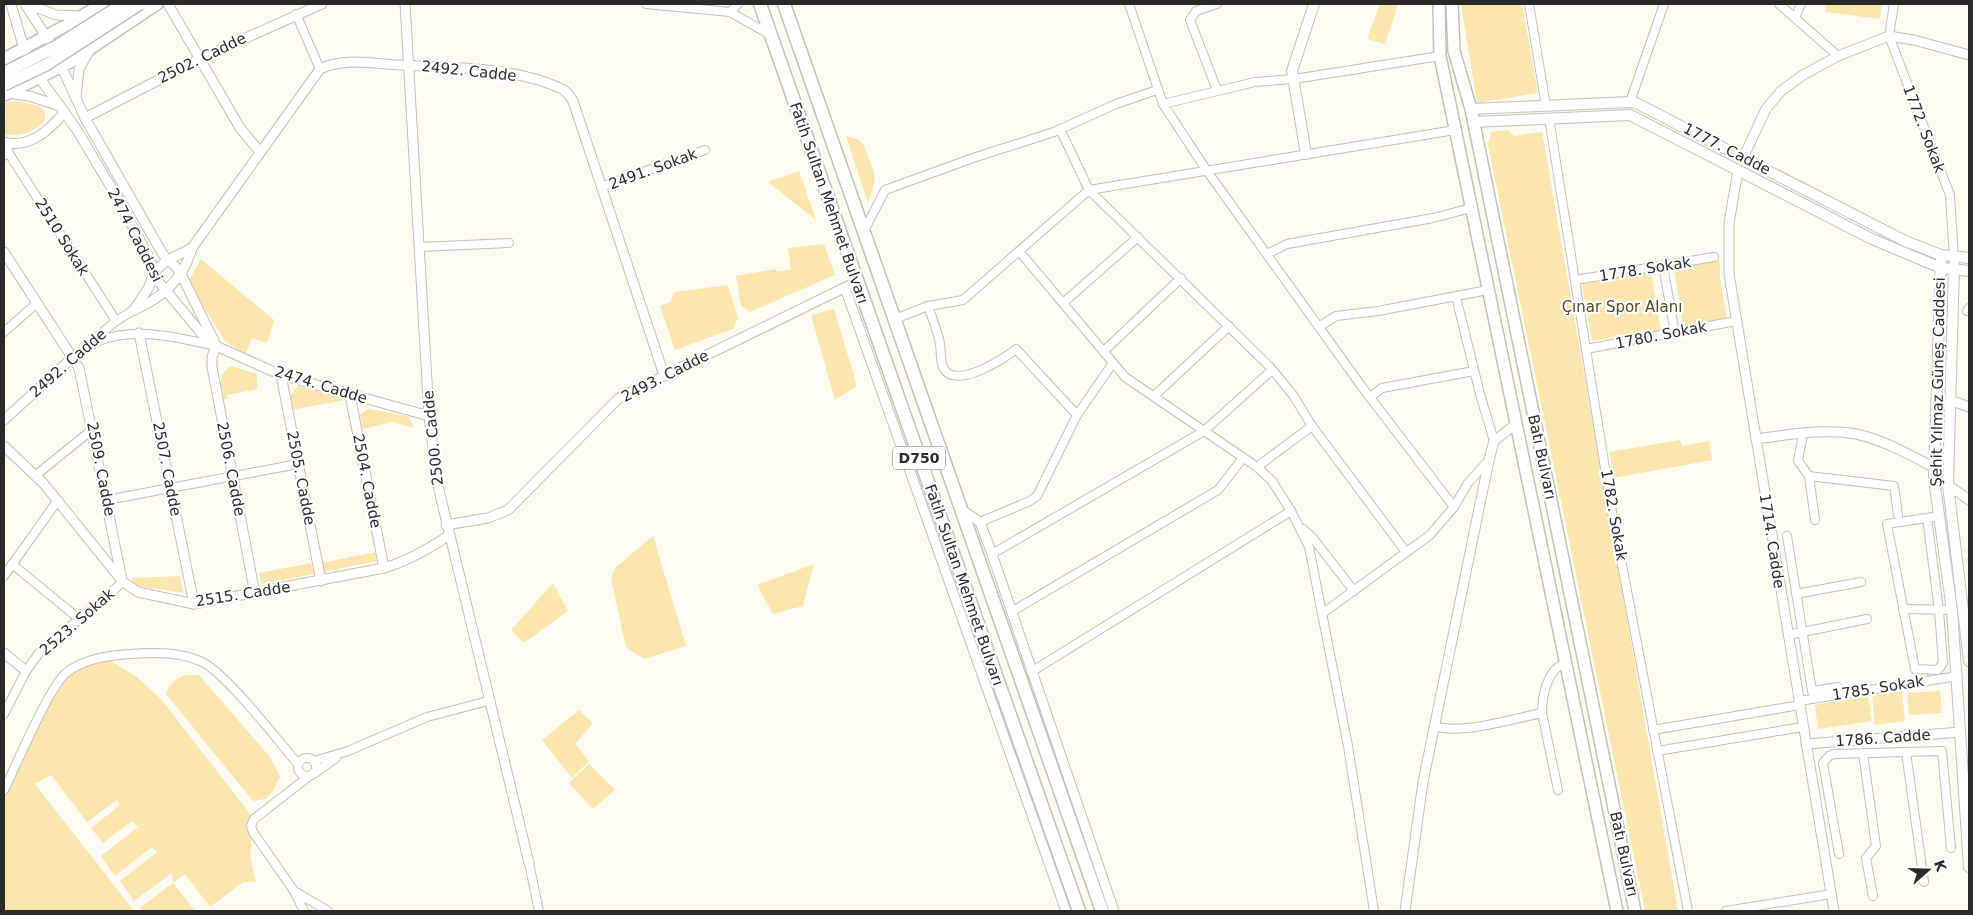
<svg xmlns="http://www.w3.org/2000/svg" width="1973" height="915" font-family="'DejaVu Sans',sans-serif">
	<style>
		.green { fill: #fce6af }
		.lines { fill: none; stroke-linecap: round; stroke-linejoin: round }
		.minor-casing { stroke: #c3c0b9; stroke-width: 10 }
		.tertiary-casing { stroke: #c3c0b9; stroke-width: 11 }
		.secondary-casing { stroke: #c3c0b9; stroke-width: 12 }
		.primary-casing { stroke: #c3c0b9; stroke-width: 14 }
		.trunk-casing { stroke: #c3c0b9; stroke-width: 15 }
		.minor { stroke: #fff; stroke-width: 8 }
		.tertiary { stroke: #fff; stroke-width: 9 }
		.secondary { stroke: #fff; stroke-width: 10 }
		.primary { stroke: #fff; stroke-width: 11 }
		.trunk { stroke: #fff; stroke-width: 12 }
		.primary-bridge-casing { stroke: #c3c0b9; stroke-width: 14; stroke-linecap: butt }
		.primary-bridge { stroke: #fff; stroke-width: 11 }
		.labels { text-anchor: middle; stroke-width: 4.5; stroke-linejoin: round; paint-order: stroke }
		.shield { fill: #fff; stroke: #6b6a68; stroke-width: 1 }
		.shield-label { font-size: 14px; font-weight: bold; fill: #2c2a28 }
		.street-label { font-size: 15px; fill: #2c2a28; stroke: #fff }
		.park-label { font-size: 15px; fill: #544621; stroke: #fff }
	</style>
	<rect width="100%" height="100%" fill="#fefbf3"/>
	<g class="green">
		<path d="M1380,4H1398L1385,44L1367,39Z"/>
		<path d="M1461,4H1522L1538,93L1477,103Z"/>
		<path d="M1826,4H1882L1880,19L1825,12Z"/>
		<path d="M19,101L39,106L45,112V120C35,133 20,137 4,134V118L6,117L5,102Z"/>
		<path d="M1508,130L1514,136L1542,132L1678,911H1645L1488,145L1491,132Z"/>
		<path d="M846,136L859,140L863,144L874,171L875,180L868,203Z"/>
		<path d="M799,171L816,220L768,182Z"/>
		<path d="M824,244L835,275L750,312L741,306L736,276L776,269L777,272L791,269L788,248Z"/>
		<path d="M201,259L274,320L267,343L252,338L245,355L225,341L188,282Z"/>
		<path d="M1720,260V279L1727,319L1683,326L1674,269Z"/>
		<path d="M1651,272L1661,330L1592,341L1582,284Z"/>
		<path d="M728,285L738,318L733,329L675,350L660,306L670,302L675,292Z"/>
		<path d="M834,309L857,386L835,400L811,315Z"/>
		<path d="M231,366L257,374V389L227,395V399H223C219,386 218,374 231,366Z"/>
		<path d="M298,386L344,398L345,400L291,410L289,397Z"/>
		<path d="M368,409L408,416L414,428L392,422L363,429L360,415Z"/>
		<path d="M1680,440L1682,446L1709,441L1712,460L1614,478L1609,452Z"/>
		<path d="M653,536L686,646L644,659L628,649L625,643L611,578L613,573L616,567Z"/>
		<path d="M376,552L377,561L323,572L321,563Z"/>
		<path d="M311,563L314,574L261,584L259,573Z"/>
		<path d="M814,564L803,606L773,614L757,585Z"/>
		<path d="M180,576L183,593L133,585L132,578Z"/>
		<path d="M553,583L568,611L524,643L511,630Z"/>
		<path d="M105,657L137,677L161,699L254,819L250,855L256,882H243L210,907L185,874L173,883L195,911H143L140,908L173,883L172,873L134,901L120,881L157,852L152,847L115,876L101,856L138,827L132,821L103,843L91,828L120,805L117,800L87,822L51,775L35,784L134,911H4V790L66,673Z"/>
		<path d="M186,675H199L270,757L280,776L273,791L265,799L253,801L166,694C169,683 176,679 186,675Z"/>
		<path d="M1940,691L1942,713L1909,715L1907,693Z"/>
		<path d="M1902,692L1905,721L1875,725L1872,695Z"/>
		<path d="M1868,696L1872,721L1818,729L1815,705Z"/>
		<path d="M579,710L593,723L575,744L589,761L572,778L542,740Z"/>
		<path d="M589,764L615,790L593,809L569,783Z"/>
	</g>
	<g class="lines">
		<g class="minor-casing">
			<g id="minor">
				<path d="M646,4L730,12L769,34"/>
				<path d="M1129,4L1163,104L1207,171L1362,387L1454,507"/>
				<path d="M1217,4L1196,11L1190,20L1217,90"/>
				<path d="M1529,4L1546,106"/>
				<path d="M1779,4L1838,56"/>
				<path d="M1894,4L1889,36L1950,195L1954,257"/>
				<path d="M730,12L738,4"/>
				<path d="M296,14L320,69"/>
				<path d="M1795,18L1801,4"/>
				<path d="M1630,102L1664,4"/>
				<path d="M1163,104L1255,82L1294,79L1440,56"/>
				<path d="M1549,118L1612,512L1688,911"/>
				<path d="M1060,129L1089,190L1270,367L1293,395L1312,426"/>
				<path d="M7,143L8,152L116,321"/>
				<path d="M601,187L705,150"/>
				<path d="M864,231L885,190L973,158L1054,132L1116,104L1157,90"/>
				<path d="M421,247L509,243"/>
				<path d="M1019,251L1125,377L1257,467L1272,481L1291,511L1309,547L1348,746L1374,911"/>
				<path d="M1267,254L1287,244L1433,218L1471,208"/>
				<path d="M1663,266L1675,333"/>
				<path d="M1575,280L1714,257"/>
				<path d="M1456,297L1480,394L1494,441"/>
				<path d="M1063,303L1138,237"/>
				<path d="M928,306C932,317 936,328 939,339C942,349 939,361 944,369C957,389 1004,359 1016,349L1077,415"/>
				<path d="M1967,311L1969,308"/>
				<path d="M895,319L928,306L963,300L1089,190L1455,130"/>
				<path d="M1320,326L1336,316L1378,311L1488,290"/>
				<path d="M4,332L37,303"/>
				<path d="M91,342L116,321L134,310"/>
				<path d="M1586,349L1736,321"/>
				<path d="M1104,351L1181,278"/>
				<path d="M73,357C81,352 90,345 99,341C138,326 178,338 216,346"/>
				<path d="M1154,396L1229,326"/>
				<path d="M1370,397L1382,388L1474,371"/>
				<path d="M1803,434L1798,461L1809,476L1815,520"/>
				<path d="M1257,467L1312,426L1406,552"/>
				<path d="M36,475L93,429"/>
				<path d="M1809,476L1894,486L1898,515"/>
				<path d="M107,500L298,464"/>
				<path d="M1927,518L1939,610L1943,663L1938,670L1915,669L1887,524L1939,516"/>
				<path d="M980,522L1030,501L1037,496L1077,415L1113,363"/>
				<path d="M1303,529L1312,537L1354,591"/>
				<path d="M1787,536L1812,691L1838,687"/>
				<path d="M992,554L1204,431L1272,370"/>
				<path d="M12,564L78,618"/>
				<path d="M4,576L58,500"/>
				<path d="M1796,594L1861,582"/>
				<path d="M1903,609L1952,610"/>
				<path d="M1011,612L1218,490L1243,458"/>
				<path d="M1323,613L1430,535L1454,507L1468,483L1489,460"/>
				<path d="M1788,635L1867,619"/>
				<path d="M1031,672L1291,511"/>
				<path d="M1799,701L1958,676"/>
				<path d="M4,714L26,671L39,653L123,582"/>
				<path d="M1434,726C1463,735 1511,719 1542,713"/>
				<path d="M1653,730L1800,705"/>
				<path d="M1657,751L1803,727"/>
				<path d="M1906,752L1924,882"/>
				<path d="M1863,753L1876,846L1866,858L1873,896"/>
				<circle cx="307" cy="767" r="9"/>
				<path d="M314,761L348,751L427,717L488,701"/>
				<path d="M315,773L336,758"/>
				<path d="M4,790C16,766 49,687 66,673C83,659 110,655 131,654C153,652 182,652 202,662C227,674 278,741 298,764"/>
				<path d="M1558,790L1542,713C1542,697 1547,668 1566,663"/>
				<path d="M1839,854L1823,763L1829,756L1834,754L1942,751L1951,848"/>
				<path d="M529,863L539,911"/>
				<path d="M294,891L328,911"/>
				<path d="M304,911L294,891L253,832L251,826L254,819L308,777"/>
				<path d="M1726,911L1831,894"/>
			</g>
		</g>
		<g class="tertiary-casing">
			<g id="tertiary">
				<path d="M11,4L24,49L31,66L77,130L115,194L150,259L158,281L201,333L216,346L281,375L429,416"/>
				<path d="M25,4L51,44L85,118L161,251C166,261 174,263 180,272L215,343"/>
				<path d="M28,4L56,15L80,16"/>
				<path d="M168,4L240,128L260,152"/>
				<path d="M405,4L429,416L438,486L529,863"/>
				<path d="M7,93L29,96L60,106"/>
				<path d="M76,97L79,69L89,51"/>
				<path d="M85,118L199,59L322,4"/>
				<path d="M4,142C30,149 49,130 65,112"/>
				<path d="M4,155L8,152"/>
				<path d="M1743,158L1766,109L1781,91L1803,75L1838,56L1889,36L1914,40L1969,55"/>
				<path d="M1738,170L1729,223V274L1834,911"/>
				<path d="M4,252L79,368L122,580"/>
				<path d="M845,288L1066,911"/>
				<path d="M134,310C162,298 184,278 192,248L320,69C344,57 374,64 400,65C453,68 510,66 560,88C566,90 569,95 573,101L664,375"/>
				<path d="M134,310L149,287L154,272L166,261L192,248"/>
				<path d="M139,333L194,604"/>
				<path d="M216,346L212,357V367L255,594"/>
				<path d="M281,375L321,581"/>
				<path d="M350,395L384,568"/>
				<path d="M1950,400L1969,407"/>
				<path d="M4,420L73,357"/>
				<path d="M1756,439C1788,435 1823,428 1856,434C1884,440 1910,455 1935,468"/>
				<path d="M4,446L44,484L123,582L138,592L194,604L384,568C408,561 427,550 448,536"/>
				<path d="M1948,485L1969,500"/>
				<path d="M960,509L980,522L992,554L1114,911"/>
				<path d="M446,525L488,518L508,510L619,398L850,285"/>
				<path d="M4,653L26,671"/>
				<path d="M1806,744L1961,732"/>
				<path d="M1405,911L1423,782L1489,460L1494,441L1516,424"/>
			</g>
		</g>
		<g class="secondary-casing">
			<g id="secondary">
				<path d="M1471,109L1630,102L1636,103L1905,241L1941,255L1969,258"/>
				<path d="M1473,122L1630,115L1872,239L1941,268L1969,271"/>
				<path d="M1306,154L1292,71L1314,4"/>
				<path d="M1941,255L1934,479L1952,610L1969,867"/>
				<path d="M1954,265L1948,485L1969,661"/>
			</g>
		</g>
		<g class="primary-casing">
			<g id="primary">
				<path d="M1439,4L1440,56L1617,911"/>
				<path d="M1452,4L1454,51L1471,109L1635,911"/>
				<path d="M4,59L67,25L102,4"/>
				<path d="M4,95L72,61L157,4"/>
			</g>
		</g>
		<g class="trunk-casing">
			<g id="trunk">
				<path d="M760,4L1079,911"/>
				<path d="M784,4L1102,911"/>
			</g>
		</g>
		<use href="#minor" class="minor"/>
		<use href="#tertiary" class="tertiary"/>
		<use href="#secondary" class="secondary"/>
		<use href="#primary" class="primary"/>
		<use href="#trunk" class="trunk"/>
		<g class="primary-bridge-casing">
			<g id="primary-bridge">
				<path d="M4,73L57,46L123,4"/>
				<path d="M4,85L46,65L140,4"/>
			</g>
		</g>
		<use href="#primary-bridge" class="primary-bridge"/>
	</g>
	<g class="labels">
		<rect class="shield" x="893" y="446.5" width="52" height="23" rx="4"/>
		<g class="shield-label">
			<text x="919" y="463">D750</text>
		</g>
		<g class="street-label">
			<text transform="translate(202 58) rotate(-26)" y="5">2502. Cadde</text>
			<text transform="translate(469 71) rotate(6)" y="5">2492. Cadde</text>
			<text transform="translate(1924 129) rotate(69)" y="5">1772. Sokak</text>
			<text transform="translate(1727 149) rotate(27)" y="5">1777. Cadde</text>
			<text transform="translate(653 169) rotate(-20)" y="5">2491. Sokak</text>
			<text transform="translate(829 203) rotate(71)" y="5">Fatih Sultan Mehmet Bulvarı</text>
			<text transform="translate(135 235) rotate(63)" y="5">2474 Caddesi</text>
			<text transform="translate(62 237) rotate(58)" y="5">2510 Sokak</text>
			<text transform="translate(1645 269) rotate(-9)" y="5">1778. Sokak</text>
			<text transform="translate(1661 335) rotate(-11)" y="5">1780. Sokak</text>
			<text transform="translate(68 363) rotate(-41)" y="5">2492. Cadde</text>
			<text transform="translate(665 376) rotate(-27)" y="5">2493. Cadde</text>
			<text transform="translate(1938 382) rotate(-89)" y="5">Şehit Yılmaz Güneş Caddesi</text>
			<text transform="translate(321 385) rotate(17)" y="5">2474. Cadde</text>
			<text transform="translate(433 438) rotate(-96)" y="5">2500. Cadde</text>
			<text transform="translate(1542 457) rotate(78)" y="5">Batı Bulvarı</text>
			<text transform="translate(101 469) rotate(79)" y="5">2509. Cadde</text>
			<text transform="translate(167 469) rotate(79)" y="5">2507. Cadde</text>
			<text transform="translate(231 469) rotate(79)" y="5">2506. Cadde</text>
			<text transform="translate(301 478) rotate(79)" y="5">2505. Cadde</text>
			<text transform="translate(367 481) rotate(79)" y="5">2504. Cadde</text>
			<text transform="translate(1614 515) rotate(80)" y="5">1782. Sokak</text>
			<text transform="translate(1772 541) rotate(81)" y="5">1714. Cadde</text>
			<text transform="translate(964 585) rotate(71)" y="5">Fatih Sultan Mehmet Bulvarı</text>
			<text transform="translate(243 594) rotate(-9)" y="5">2515. Cadde</text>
			<text transform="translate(77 622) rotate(-41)" y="5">2523. Sokak</text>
			<text transform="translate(1878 688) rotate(-9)" y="5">1785. Sokak</text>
			<text transform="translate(1883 738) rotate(-4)" y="5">1786. Cadde</text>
			<text transform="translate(1624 854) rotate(78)" y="5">Batı Bulvarı</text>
		</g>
		<g class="park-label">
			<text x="1622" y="312">Çınar Spor Alanı</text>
		</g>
	</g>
	<rect width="1973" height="915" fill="none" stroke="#2c2a28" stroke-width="10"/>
	<g transform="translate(1928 870) rotate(70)" stroke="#ffffff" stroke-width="4" paint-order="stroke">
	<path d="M0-4L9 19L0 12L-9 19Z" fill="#2c2a28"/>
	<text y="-8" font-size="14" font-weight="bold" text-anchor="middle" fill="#2c2a28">K</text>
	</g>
</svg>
